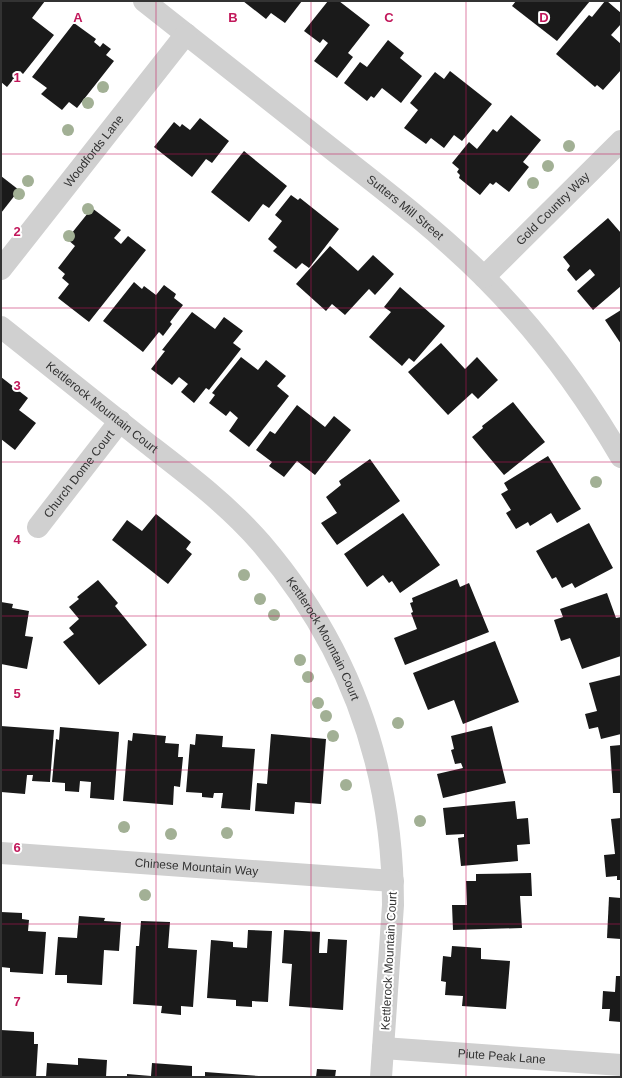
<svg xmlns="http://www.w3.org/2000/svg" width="622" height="1078" font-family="Arial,sans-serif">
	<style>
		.building { fill: #1a1a1a }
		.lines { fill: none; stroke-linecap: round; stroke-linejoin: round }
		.minor { stroke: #d0d0d0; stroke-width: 22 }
		.tree { fill: #a2b095 }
		.grid { fill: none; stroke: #c2185b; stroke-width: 1; stroke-opacity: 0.55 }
		.labels { text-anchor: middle; stroke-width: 4; stroke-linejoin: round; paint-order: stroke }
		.street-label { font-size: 12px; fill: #333; stroke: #fff }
		.grid-label { font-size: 13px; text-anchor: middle; font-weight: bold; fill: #c2185b; stroke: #fff; stroke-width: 4; stroke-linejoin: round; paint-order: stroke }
	</style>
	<rect width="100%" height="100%" fill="#fff"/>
	<g class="building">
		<path d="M1,1H45L32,18L54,35L23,74L20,71L7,87L1,82Z"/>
		<path d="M243,1H302L285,23L271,13L266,19Z"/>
		<path d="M328,1H339L370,25L348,53L353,57L337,78L314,61L328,43L323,39L320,43L304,31Z"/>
		<path d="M516,1H590L557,41L512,6Z"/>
		<path d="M605,1H607L621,13V24L611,35L621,44V70L603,90L597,85L595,87L556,54L589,15L592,17Z"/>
		<path d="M74,23L96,39L94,42L100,47L103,43L111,49L106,55L114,61L77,108L69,102L62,110L41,94L47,88L32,77Z"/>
		<path d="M388,40L404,53L400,58L422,76L401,103L382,88L374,98L371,96L367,101L344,83L360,62L367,67Z"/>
		<path d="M450,71L492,104L462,141L454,135L444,148L431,138L426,144L404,128L418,110L410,103L435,72L444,79Z"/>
		<path d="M511,115L541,140L523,162L529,167L509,192L496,182L493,185L490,183L480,195L459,178L460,175L457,172L459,169L452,163L469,142L477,149L493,129L497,132Z"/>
		<path d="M200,118L229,141L212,163L206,159L192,177L154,147L174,122L180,127L182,124L190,130Z"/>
		<path d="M244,151L287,186L269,208L263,204L249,222L211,192Z"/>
		<path d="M1,176L19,190L1,213Z"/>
		<path d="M291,195L298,200L300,198L339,229L309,268L302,263L296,269L273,251L277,247L268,239L282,221L275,215Z"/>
		<path d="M92,208L121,230L114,238L121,244L128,236L146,250L89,322L58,298L69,284L62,278L65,274L58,268L75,246L67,239Z"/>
		<path d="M608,218L621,233V286L593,310L577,291L595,275L590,269L576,281L567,270L570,266L563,257Z"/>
		<path d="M330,246L358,271L373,255L394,274L375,295L369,289L345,315L332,304L326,311L296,284Z"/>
		<path d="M134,282L142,289L144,286L156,295L164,285L176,294L174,298L183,305L170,322L172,324L163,336L159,332L143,352L103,321Z"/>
		<path d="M400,287L445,326L414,362L409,358L402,366L369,337L391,312L384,307Z"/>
		<path d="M621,310V344L605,320Z"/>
		<path d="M192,312L215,329L224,317L243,331L233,343L241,349L209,390L206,388L194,403L181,392L188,384L179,377L172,385L151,369L165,351L162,350Z"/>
		<path d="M441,343L465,369L477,357L498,380L478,399L472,393L448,415L408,372Z"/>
		<path d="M241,357L258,370L266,360L286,376L277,386L289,396L249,447L229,431L238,418L230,411L226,416L209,403L215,395L212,393Z"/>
		<path d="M1,377L28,398L19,410L36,423L15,450L1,439Z"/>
		<path d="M513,402L545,442L504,475L472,437L483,428L482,426Z"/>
		<path d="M297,405L325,427L334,416L351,430L315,475L297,461L284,477L269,466L272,462L256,450L270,431L275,434Z"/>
		<path d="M548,456L581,509L557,523L551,513L530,526L528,522L516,529L506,513L511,510L501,494L508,490L504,483Z"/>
		<path d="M370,459L400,501L337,545L321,523L337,513L326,497L341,485L339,481Z"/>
		<path d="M403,513L440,565L400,593L392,581L389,583L383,575L367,587L344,554Z"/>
		<path d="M156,514L191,542L186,549L192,554L168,584L112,540L127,520L142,531Z"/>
		<path d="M589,523L613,568L575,588L572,583L562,588L556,577L552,579L536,551Z"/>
		<path d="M457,579L460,587L469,583L489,632L405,665L394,638L417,629L411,613L413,612L410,603L413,602L412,598Z"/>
		<path d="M98,580L118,603L115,606L147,645L99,685L63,642L74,634L69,628L79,619L69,607L79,599L77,597Z"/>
		<path d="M607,593L616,618L621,617V656L582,669L570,638L561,641L554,620L563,617L560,609Z"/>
		<path d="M1,602L13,604L12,608L29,611L25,636L33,637L27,669L1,664Z"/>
		<path d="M495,641L519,702L463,724L454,700L428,710L413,673Z"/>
		<path d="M621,675V734L601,739L598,727L589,729L585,714L597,711L589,683Z"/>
		<path d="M1,726L54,730L50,782L32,781L33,775H27L25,794L1,792Z"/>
		<path d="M492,726L506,783L443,798L437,774L463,768L461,763L455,764L451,750L454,749L451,736Z"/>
		<path d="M60,727L119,732L114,800L90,798L91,782L80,781L79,792L65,791V783L52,782L56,739L59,740Z"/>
		<path d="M133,733L166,736L165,743L179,744L178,757H183L180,787L174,786L173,805L123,801L128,740L132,741Z"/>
		<path d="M196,734L223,736L222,747L255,749L250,810L221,808L223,793H214L213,798L202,797V793L186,792L190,744L195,745Z"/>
		<path d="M271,734L326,739L321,804L295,802L294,814L255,811L257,783L267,784Z"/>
		<path d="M621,745V793H613L610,746Z"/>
		<path d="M515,801L517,819L528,818L530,844L517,845L518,861L461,866L458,838L464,837V834L446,835L443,808Z"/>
		<path d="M621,818V880H617V876L606,877L604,855L615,854L611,819Z"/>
		<path d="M531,873L532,896H520L522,928L453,930L452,905H467L466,881H476V874Z"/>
		<path d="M609,897L621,898V939L607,938Z"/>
		<path d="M1,912L22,913V919L29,920L28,931L46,932L43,974L10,972V968L1,967Z"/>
		<path d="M79,916L105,918L104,921L121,922L119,951L104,950L102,985L67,983V975H55L58,937L77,938Z"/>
		<path d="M141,921L170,922L168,948L197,950L193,1007L181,1006V1015L161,1013L162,1006L133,1004L136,946H139Z"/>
		<path d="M248,930L272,931L268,1002L252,1001V1007L236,1006V1000L207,998L211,940L233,942V947L247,948Z"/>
		<path d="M284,930L320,932L319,953H327L328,939L347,940L343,1010L289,1006L292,964L282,963Z"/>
		<path d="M452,946L481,948V959L510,961L506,1009L462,1006L463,996L445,995L446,982L441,981L443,956L451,957Z"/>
		<path d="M616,976H621V1022L609,1021L610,1009H602L603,991L615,992Z"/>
		<path d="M1,1030L34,1032V1044H38L36,1077H1Z"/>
		<path d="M78,1058L107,1060L106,1077H46L47,1063L78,1065Z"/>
		<path d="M152,1063L192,1066V1077H127V1074L151,1076Z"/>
		<path d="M317,1069L336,1070L335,1077H316Z"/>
		<path d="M205,1072L259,1076V1077H205Z"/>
	</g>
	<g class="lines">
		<g class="minor">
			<path id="s1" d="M144,1C209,52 274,103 338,154C388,193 439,232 484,277C537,330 583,392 621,457"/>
			<path id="s2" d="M1,269L186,34"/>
			<path id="s3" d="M484,277L621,141"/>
			<path id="s4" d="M1,327C50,366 99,405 148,444C187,474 228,505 261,543C350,647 393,769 393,905L381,1077"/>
			<path id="s5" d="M38,527L120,421"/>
			<path id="s6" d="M1,853L393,881"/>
			<path id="s7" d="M383,1048L621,1065"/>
		</g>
	</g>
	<g class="tree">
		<circle cx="103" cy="87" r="6"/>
		<circle cx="88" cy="103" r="6"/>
		<circle cx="68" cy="130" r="6"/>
		<circle cx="569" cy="146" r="6"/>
		<circle cx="548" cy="166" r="6"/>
		<circle cx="28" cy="181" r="6"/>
		<circle cx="533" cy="183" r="6"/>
		<circle cx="19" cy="194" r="6"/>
		<circle cx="88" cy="209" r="6"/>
		<circle cx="69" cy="236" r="6"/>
		<circle cx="596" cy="482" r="6"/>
		<circle cx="244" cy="575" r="6"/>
		<circle cx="260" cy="599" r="6"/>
		<circle cx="274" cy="615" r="6"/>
		<circle cx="300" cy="660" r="6"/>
		<circle cx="308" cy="677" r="6"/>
		<circle cx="318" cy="703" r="6"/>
		<circle cx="326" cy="716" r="6"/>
		<circle cx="398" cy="723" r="6"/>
		<circle cx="333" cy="736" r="6"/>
		<circle cx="346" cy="785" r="6"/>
		<circle cx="420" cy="821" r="6"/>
		<circle cx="124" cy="827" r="6"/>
		<circle cx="227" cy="833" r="6"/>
		<circle cx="171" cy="834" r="6"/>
		<circle cx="145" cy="895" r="6"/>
	</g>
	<path class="grid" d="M156,1V1077M311,1V1077M466,1V1077M1,154H621M1,308H621M1,462H621M1,616H621M1,770H621M1,924H621"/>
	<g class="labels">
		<g class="street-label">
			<text dy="4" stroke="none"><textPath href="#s2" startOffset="150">Woodfords Lane</textPath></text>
			<text dy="4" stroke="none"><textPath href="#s1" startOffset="333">Sutters Mill Street</textPath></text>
			<text dy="4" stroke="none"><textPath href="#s3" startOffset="97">Gold Country Way</textPath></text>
			<text dy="4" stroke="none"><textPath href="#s4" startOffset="129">Kettlerock Mountain Court</textPath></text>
			<text dy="4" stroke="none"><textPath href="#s5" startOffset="67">Church Dome Court</textPath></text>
			<text dy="4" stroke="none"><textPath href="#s4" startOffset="453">Kettlerock Mountain Court</textPath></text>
			<text dy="4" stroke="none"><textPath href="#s6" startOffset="196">Chinese Mountain Way</textPath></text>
			<text transform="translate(389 961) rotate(-87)" y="4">Kettlerock Mountain Court</text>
			<text dy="4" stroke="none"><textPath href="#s7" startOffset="119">Piute Peak Lane</textPath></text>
		</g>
	</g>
	<g class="grid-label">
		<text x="78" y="22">A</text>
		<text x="233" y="22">B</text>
		<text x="389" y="22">C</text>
		<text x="544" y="22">D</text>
		<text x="17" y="82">1</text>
		<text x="17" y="236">2</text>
		<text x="17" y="390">3</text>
		<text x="17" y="544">4</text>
		<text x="17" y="698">5</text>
		<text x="17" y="852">6</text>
		<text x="17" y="1006">7</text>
	</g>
	<rect width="622" height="1078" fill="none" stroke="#333333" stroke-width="4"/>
</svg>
